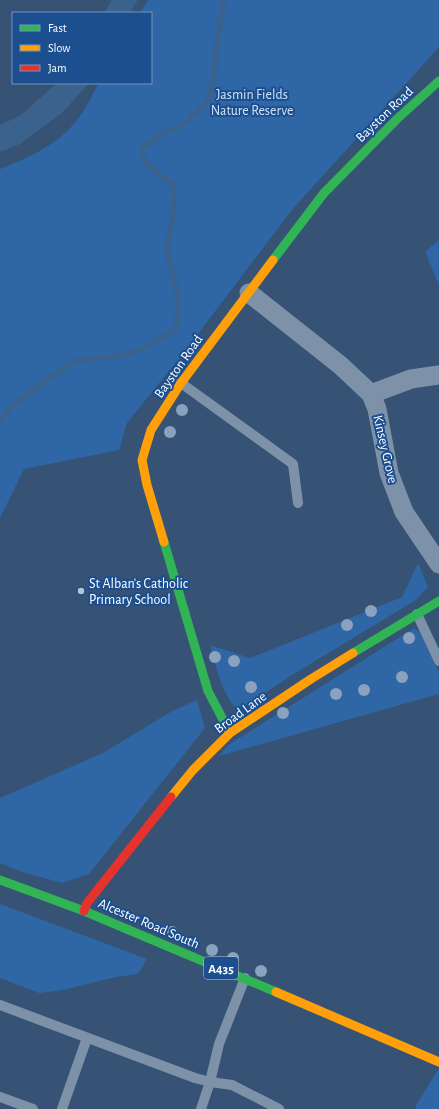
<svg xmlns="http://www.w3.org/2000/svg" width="439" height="1109" font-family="'Alegreya Sans',sans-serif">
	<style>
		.green { fill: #2f66a5 }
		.water { fill: #3b618d }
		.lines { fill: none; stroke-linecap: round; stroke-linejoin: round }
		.stream { stroke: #3b618d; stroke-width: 5.5 }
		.lane { stroke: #7d92a8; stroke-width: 10 }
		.street { stroke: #7d92a8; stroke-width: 19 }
		.fast { stroke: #30b455; stroke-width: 9 }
		.slow { stroke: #ff9f0a; stroke-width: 9 }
		.jam { stroke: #e5322d; stroke-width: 9 }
		.tree { fill: #8aa2be }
		.poi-dot { fill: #b9c2ce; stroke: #1b4f8f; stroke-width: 1.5 }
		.labels { text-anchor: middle; stroke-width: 4; stroke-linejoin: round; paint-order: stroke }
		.shield { fill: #1b4f8f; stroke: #bbcadd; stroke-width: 1 }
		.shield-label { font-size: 13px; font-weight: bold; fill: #fff }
		.park-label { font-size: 14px; fill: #cfe3fa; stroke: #1b4f8f }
		.street-label { font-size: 14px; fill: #fff; stroke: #1b4f8f }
		.poi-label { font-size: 14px; fill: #fff; stroke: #1b4f8f; text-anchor: start }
	</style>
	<rect width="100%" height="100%" fill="#365274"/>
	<g class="green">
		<path d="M148,0H439V47L291,211L182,355L127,423L119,450L24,469L0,518V169C28,158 58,145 77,120C86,109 92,95 99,83H151V13H140Z"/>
		<path d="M439,240V285L425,252Z"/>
		<path d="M418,563L428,587L416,600L289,677L246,706L235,707C220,689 216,667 210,645L250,658L402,597Z"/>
		<path d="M414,628L420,633L439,672V694L219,756L228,745Z"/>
		<path d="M197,700L205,728L89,874L62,883L22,872L0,863V798L103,753L172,711Z"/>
		<path d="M0,904L147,959L138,974L116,977L63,990L39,993L0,978Z"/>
		<path d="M437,1071H439V1109H417L415,1107Z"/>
	</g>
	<g class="water">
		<path d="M112,0H138L130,13H104Z"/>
		<path d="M57,83H89L62,113L20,144L0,152V125L21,115Z"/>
	</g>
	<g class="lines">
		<path class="stream" d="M0,423L9,409L34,389L75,361L92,358L118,357L143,349L177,329L178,299L167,249L172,223L174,186L145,163L141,150L162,134L181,126L209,101L215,65L223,0"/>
		<g class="lane">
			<path d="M181,383L293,464L298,503"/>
			<path d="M417,614L439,661"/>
			<path d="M245,978L219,1044L210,1082L232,1085L279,1109"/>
			<path d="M0,1005L195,1078L210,1082L201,1109"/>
			<path d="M0,1097L33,1109"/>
			<path d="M62,1109L87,1038"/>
		</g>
		<g class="street">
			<path d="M249,293L340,365L371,394L377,409L389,473L404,512L439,564"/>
			<path d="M371,394L411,379L439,375"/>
		</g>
		<g class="fast">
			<path d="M273,260L324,193L397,119L439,81"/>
			<path d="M164,542L208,691L230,733"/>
			<path d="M353,653L439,601"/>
			<path d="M0,880L84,911L276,992"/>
		</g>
		<g class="slow">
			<path d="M164,542L147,485L142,460L151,430L181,383L273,260"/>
			<path d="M171,797L193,770L230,733L311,679L353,653"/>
			<path d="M276,992L439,1062"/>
		</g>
		<path class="jam" d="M84,911L87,903L171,797"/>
	</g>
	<g class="tree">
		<circle cx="182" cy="410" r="6"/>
		<circle cx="170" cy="432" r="6"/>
		<circle cx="371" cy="611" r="6"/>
		<circle cx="347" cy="625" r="6"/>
		<circle cx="409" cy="638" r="6"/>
		<circle cx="215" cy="657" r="6"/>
		<circle cx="234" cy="661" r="6"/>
		<circle cx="402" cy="677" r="6"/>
		<circle cx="251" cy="687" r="6"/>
		<circle cx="364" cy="690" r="6"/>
		<circle cx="336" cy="694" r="6"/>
		<circle cx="283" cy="713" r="6"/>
		<circle cx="172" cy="932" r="6"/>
		<circle cx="212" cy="950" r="6"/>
		<circle cx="233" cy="958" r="6"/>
		<circle cx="261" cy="971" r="6"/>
	</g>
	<circle class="poi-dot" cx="81" cy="591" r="4"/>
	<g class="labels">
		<rect class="shield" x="204" y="957" width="34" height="22" rx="3"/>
		<g class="shield-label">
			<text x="221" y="973">A435</text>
		</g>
		<g class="park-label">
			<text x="252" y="99">Jasmin Fields<tspan x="252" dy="16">Nature Reserve</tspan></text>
		</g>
		<g class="street-label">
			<text transform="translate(384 114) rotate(-44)" y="5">Bayston Road</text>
			<text transform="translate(178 366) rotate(-55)" y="5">Bayston Road</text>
			<text transform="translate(386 449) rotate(77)" y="5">Kinsey Grove</text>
			<text transform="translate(240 712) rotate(-36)" y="5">Broad Lane</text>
			<text transform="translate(149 923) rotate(23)" y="5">Alcester Road South</text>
		</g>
		<g class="poi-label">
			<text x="89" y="588">St Alban's Catholic<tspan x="89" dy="16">Primary School</tspan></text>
		</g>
	</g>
	<rect x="12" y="12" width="140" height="72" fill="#1b4f8f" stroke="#7695bc"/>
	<rect x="20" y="25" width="20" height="6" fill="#30b455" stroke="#7695bc"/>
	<text x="48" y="32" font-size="12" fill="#ffffff">Fast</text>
	<rect x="20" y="45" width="20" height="6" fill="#ff9f0a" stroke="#7695bc"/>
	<text x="48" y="52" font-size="12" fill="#ffffff">Slow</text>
	<rect x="20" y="65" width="20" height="6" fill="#e5322d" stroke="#7695bc"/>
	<text x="48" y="72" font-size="12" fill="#ffffff">Jam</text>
</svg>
